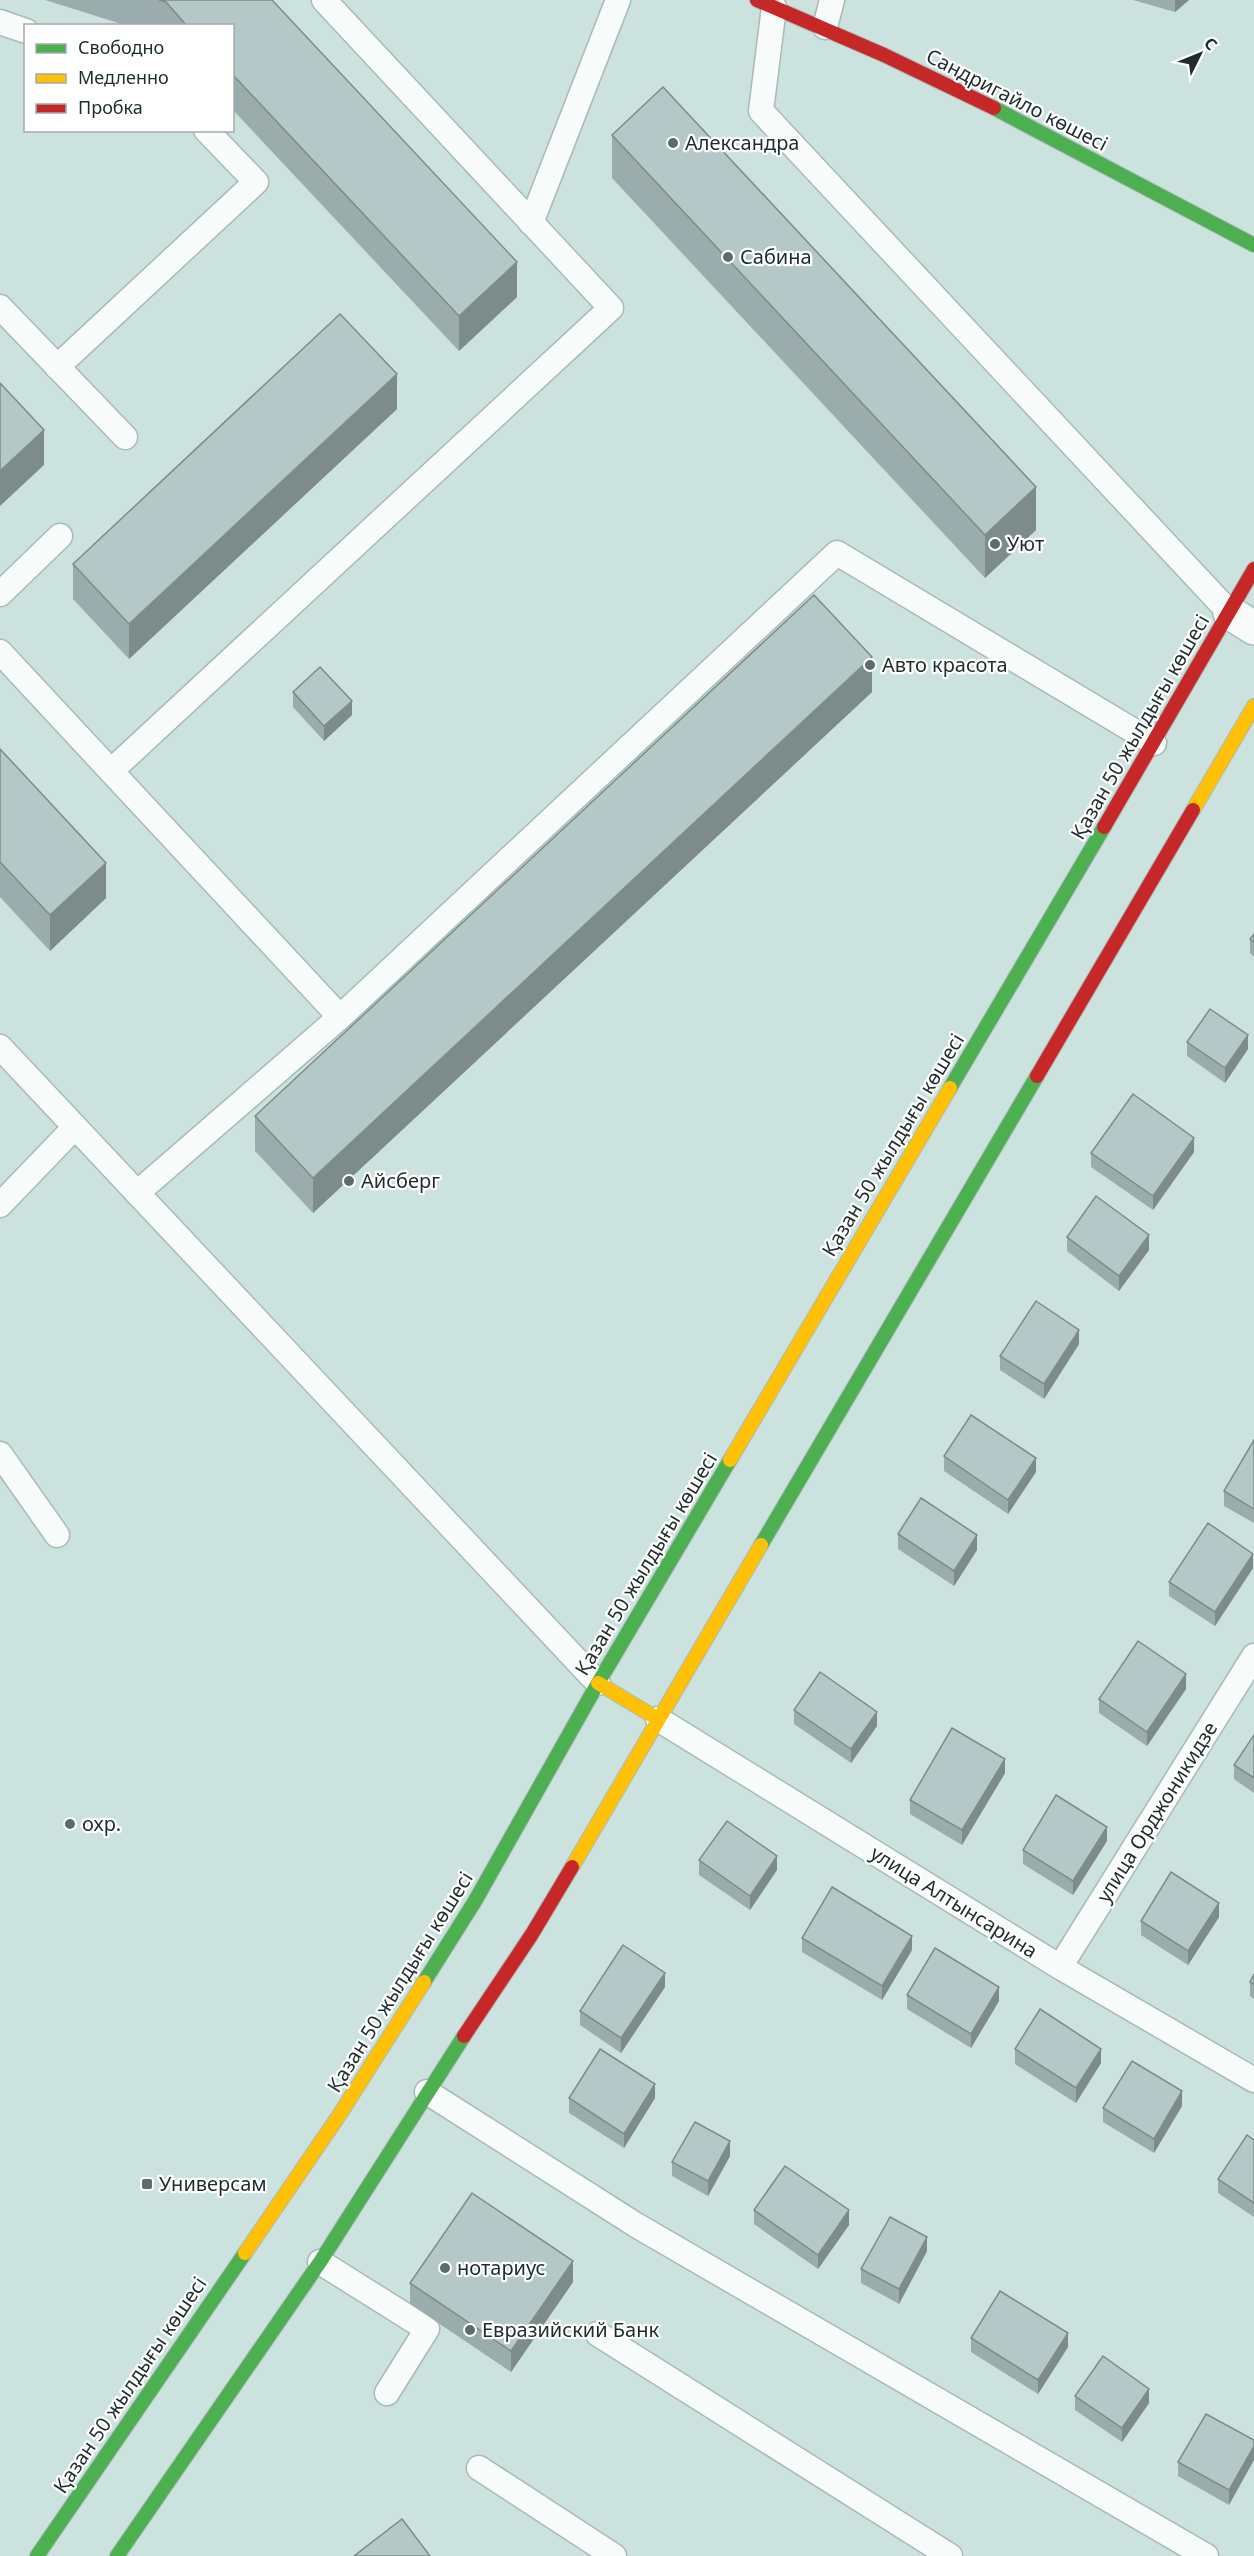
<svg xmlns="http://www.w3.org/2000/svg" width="1254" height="2556" font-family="'Noto Sans',sans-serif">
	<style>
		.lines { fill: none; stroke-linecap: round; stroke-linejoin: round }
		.lane-casing { stroke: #a9bab8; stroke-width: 27 }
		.street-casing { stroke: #a9bab8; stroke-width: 36 }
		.fast-casing { stroke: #a9bab8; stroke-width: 16 }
		.slow-casing { stroke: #a9bab8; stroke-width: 16 }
		.jam-casing { stroke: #a9bab8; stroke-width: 16 }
		.lane { stroke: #f7fbfa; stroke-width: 24 }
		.street { stroke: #f7fbfa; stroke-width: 33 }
		.fast { stroke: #4caf50; stroke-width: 14 }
		.slow { stroke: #ffc107; stroke-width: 14 }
		.jam { stroke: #c62828; stroke-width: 14 }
		.wall { fill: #9aacab }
		.shaded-wall { fill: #7d8c8b }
		.building { fill: #b3c8c7; stroke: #7d8c8b; stroke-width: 1.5 }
		.poi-dot { fill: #5b6c6a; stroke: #fff; stroke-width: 2 }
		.labels { text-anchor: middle; stroke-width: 4.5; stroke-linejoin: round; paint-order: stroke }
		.street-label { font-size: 20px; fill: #1e2d2b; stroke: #fff }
		.poi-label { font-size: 20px; fill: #1e2d2b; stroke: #fff; text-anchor: start }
	</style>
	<rect width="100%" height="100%" fill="#cbe2df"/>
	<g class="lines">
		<g class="lane-casing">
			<g id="lane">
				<path d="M774,7L761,111L1230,613"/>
				<path d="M0,22L26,31"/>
				<path d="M825,27L832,0"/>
				<path d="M531,223L618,0"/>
				<path d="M0,307L125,437"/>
				<path d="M57,367L256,182L206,130"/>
				<path d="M0,594L60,536"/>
				<path d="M0,652L340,1017"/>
				<path d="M111,771L611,308L324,0"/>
				<path d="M0,1047L598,1683"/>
				<path d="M137,1193L340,1017L837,553L1154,743"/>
				<path d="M0,1205L75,1127"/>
				<path d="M0,1454L57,1535"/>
				<path d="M658,1719L1060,1967L1254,2080"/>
				<path d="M1060,1967L1254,1656"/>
				<path d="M427,2092L636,2225L1206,2556"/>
				<path d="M320,2262L427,2329L387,2393"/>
				<path d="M598,2334L950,2556"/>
				<path d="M479,2468L614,2556"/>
			</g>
		</g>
		<g class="street-casing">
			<path id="street" d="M1230,613L1254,628"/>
		</g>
		<g class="fast-casing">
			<g id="fast">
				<path d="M994,108L1254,245"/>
				<path d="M950,1088L1104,827"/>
				<path d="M761,1545L1037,1076"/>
				<path d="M424,1982L475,1901L598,1683L730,1460"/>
				<path d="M37,2556L245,2253"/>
				<path d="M117,2556L320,2262L464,2036"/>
			</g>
		</g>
		<g class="slow-casing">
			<g id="slow">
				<path d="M1193,810L1254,706"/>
				<path d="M730,1460L950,1088"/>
				<path d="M598,1683L658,1719"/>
				<path d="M572,1867L761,1545"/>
				<path d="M245,2253L340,2114L424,1982"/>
			</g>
		</g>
		<g class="jam-casing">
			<g id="jam">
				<path d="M757,0L884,55L994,108"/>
				<path d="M1104,827L1254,569"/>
				<path d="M1037,1076L1193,810"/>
				<path d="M464,2036L532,1934L572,1867"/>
			</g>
		</g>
		<use href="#lane" class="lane"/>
		<use href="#street" class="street"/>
		<use href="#fast" class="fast"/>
		<use href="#slow" class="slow"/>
		<use href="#jam" class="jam"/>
	</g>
	<g class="wall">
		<path d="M45,0H272L517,297L459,351L232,109V26H128Z"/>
		<path d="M1133,0H1189L1175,12Z"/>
		<path d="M612,135L1036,530L985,578L612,178Z"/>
		<path d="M397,409L129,659L73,599V564Z"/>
		<path d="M293,692L352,715L324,741L293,707Z"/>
		<path d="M872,692L313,1213L255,1151V1116Z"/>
		<path d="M0,749L106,898L50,951L0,897Z"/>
		<path d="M1254,934V957L1250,953V939Z"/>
		<path d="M1187,1042L1248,1049L1225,1083L1187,1056Z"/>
		<path d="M1194,1152L1153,1210L1091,1167V1153Z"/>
		<path d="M1067,1237L1149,1250L1119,1291L1067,1251Z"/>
		<path d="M1079,1344L1044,1399L1000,1370V1356Z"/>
		<path d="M1254,1440V1523L1224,1506V1491Z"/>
		<path d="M944,1456L1036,1472L1008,1514L944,1471Z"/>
		<path d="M898,1534L977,1550L954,1586L898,1549Z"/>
		<path d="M1253,1568L1215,1626L1169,1596V1582Z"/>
		<path d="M1186,1689L1147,1746L1099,1713V1699Z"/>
		<path d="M794,1710L877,1726L851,1763L794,1724Z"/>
		<path d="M1254,1735V1793L1234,1779V1765Z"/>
		<path d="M1005,1773L962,1845L910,1814V1800Z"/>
		<path d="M1107,1841L1073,1895L1023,1864V1850Z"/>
		<path d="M699,1860L777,1870L750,1910L699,1875Z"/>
		<path d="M1219,1917L1188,1965L1141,1935V1921Z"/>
		<path d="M802,1938L912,1950L882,2000L802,1952Z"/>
		<path d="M1254,1974V1999L1250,1996V1982Z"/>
		<path d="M665,1987L621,2053L580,2025V2011Z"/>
		<path d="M907,1995L999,2001L971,2048L907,2009Z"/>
		<path d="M1015,2049L1101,2063L1076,2103L1015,2064Z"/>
		<path d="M569,2098H655L624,2148L569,2113Z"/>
		<path d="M1182,2106L1154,2153L1103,2122V2108Z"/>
		<path d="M1254,2140V2217L1218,2193V2179Z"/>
		<path d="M730,2156L708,2196L672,2176V2162Z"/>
		<path d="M754,2210L849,2225L818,2269L754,2224Z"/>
		<path d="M927,2251L899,2304L861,2283V2269Z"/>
		<path d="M573,2282L511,2372L410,2304V2283Z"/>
		<path d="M971,2338L1068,2347L1038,2394L971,2352Z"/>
		<path d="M1075,2396L1149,2403L1122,2442L1075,2410Z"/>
		<path d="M1254,2440L1229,2505L1178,2476V2462Z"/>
	</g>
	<g class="shaded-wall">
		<path d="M1175,0H1189L1175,12Z"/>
		<path d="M517,262V297L459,351V316Z"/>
		<path d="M397,374V409L129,659V624Z"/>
		<path d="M44,430V465L0,506V471Z"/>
		<path d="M1036,487V530L985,578V535Z"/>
		<path d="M872,657V692L313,1213V1178Z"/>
		<path d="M352,701V715L324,741V726Z"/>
		<path d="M106,863V898L50,951V915Z"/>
		<path d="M1248,1035V1049L1225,1083V1068Z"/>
		<path d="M1194,1138V1152L1153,1210V1196Z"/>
		<path d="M1149,1235V1250L1119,1291V1276Z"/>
		<path d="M1079,1330V1344L1044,1399V1384Z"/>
		<path d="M1036,1458V1472L1008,1514V1500Z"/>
		<path d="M977,1535V1550L954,1586V1571Z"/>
		<path d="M1253,1554V1568L1215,1626V1612Z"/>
		<path d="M1186,1674V1689L1147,1746V1732Z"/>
		<path d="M877,1712V1726L851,1763V1749Z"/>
		<path d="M1005,1759V1773L962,1845V1830Z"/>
		<path d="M1107,1827V1841L1073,1895V1881Z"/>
		<path d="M777,1856V1870L750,1910V1896Z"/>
		<path d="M1219,1903V1917L1188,1965V1951Z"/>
		<path d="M912,1936V1950L882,2000V1986Z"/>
		<path d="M665,1973V1987L621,2053V2038Z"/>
		<path d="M999,1987V2001L971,2048V2034Z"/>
		<path d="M1101,2049V2063L1076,2103V2088Z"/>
		<path d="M655,2084V2098L624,2148V2134Z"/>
		<path d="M1182,2091V2106L1154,2153V2139Z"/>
		<path d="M730,2141V2156L708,2196V2181Z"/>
		<path d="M849,2210V2225L818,2269V2255Z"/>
		<path d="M927,2237V2251L899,2304V2289Z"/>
		<path d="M573,2261V2282L511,2372V2351Z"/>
		<path d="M1068,2333V2347L1038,2394V2380Z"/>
		<path d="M1149,2389V2403L1122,2442V2428Z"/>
		<path d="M1254,2446V2460L1229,2505V2490Z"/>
	</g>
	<g class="building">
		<path d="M159,0H272L517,262L459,316L232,74V26H187L166,2Z"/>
		<path d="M663,87L1036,487L985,535L612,135Z"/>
		<path d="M340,314L397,374L129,624L73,564Z"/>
		<path d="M0,383L44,430L0,471Z"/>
		<path d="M814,595L872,657L313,1178L255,1116Z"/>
		<path d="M320,667L352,701L324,726L293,692Z"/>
		<path d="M0,749L106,863L50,915L0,862Z"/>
		<path d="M1254,934V942L1250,939Z"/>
		<path d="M1210,1009L1248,1035L1225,1068L1187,1042Z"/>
		<path d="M1133,1094L1194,1138L1153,1196L1091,1153Z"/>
		<path d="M1096,1196L1149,1235L1119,1276L1067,1237Z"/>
		<path d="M1036,1301L1079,1330L1044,1384L1000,1356Z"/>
		<path d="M971,1415L1036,1458L1008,1500L944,1456Z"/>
		<path d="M1254,1440V1509L1224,1491Z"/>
		<path d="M921,1498L977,1535L954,1571L898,1534Z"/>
		<path d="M1208,1523L1253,1554L1215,1612L1169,1582Z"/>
		<path d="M1138,1641L1186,1674L1147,1732L1099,1699Z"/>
		<path d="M820,1672L877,1712L851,1749L794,1710Z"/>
		<path d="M952,1728L1005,1759L962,1830L910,1800Z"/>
		<path d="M1254,1735V1778L1234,1765Z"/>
		<path d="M1056,1795L1107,1827L1073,1881L1023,1850Z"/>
		<path d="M727,1821L777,1856L750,1896L699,1860Z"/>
		<path d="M1171,1872L1219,1903L1188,1951L1141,1921Z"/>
		<path d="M832,1887L912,1936L882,1986L802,1938Z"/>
		<path d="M623,1945L665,1973L621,2038L580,2011Z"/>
		<path d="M935,1948L999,1987L971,2034L907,1995Z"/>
		<path d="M1254,1974V1984L1250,1982Z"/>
		<path d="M1040,2009L1101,2049L1076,2088L1015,2049Z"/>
		<path d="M600,2049L655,2084L624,2134L569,2098Z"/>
		<path d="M1132,2061L1182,2091L1154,2139L1103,2108Z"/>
		<path d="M695,2122L730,2141L708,2181L672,2162Z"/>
		<path d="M1247,2135L1254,2140V2203L1218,2179Z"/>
		<path d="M785,2166L849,2210L818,2255L754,2210Z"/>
		<path d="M472,2193L573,2261L511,2351L410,2283Z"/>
		<path d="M890,2217L927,2237L899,2289L861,2269Z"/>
		<path d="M1000,2291L1068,2333L1038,2380L971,2338Z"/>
		<path d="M1103,2356L1149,2389L1122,2428L1075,2396Z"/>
		<path d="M1206,2414L1254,2440V2446L1229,2490L1178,2462Z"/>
		<path d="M402,2519L430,2556H354Z"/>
	</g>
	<g class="poi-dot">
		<circle cx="673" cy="143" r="6"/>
		<circle cx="728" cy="257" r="6"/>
		<circle cx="995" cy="544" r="6"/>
		<circle cx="870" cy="665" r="6"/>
		<circle cx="349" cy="1181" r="6"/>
		<circle cx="70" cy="1824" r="6"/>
		<rect x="141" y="2178" width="12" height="12" rx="3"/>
		<circle cx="445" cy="2268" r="6"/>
		<circle cx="470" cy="2330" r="6"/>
	</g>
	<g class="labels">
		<g class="street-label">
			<text transform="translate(1017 100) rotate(27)" y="7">Сандригайло көшесі</text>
			<text transform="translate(1140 727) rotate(-60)" y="7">Қазан 50 жылдығы көшесі</text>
			<text transform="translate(893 1145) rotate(-59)" y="7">Қазан 50 жылдығы көшесі</text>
			<text transform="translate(646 1564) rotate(-59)" y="7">Қазан 50 жылдығы көшесі</text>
			<text transform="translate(1157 1812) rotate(-58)" y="7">улица Орджоникидзе</text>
			<text transform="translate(954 1902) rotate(32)" y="7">улица Алтынсарина</text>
			<text transform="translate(400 1982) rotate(-58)" y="7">Қазан 50 жылдығы көшесі</text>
			<text transform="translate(130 2385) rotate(-56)" y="7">Қазан 50 жылдығы көшесі</text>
		</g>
		<g class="poi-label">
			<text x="685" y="150">Александра</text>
			<text x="740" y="264">Сабина</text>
			<text x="1007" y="551">Уют</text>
			<text x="882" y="672">Авто красота</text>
			<text x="361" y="1188">Айсберг</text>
			<text x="82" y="1831">охр.</text>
			<text x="159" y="2191">Универсам</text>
			<text x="457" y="2275">нотариус</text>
			<text x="482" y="2337">Евразийский Банк</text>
		</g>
	</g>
	<rect x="24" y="24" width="210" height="108" fill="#ffffff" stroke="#a5abaa" stroke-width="1.5"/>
	<rect x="36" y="44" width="30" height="9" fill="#4caf50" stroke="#a5abaa" stroke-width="1.5"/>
	<text x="78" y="54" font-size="18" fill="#1e2d2b">Свободно</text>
	<rect x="36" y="74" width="30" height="9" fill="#ffc107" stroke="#a5abaa" stroke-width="1.5"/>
	<text x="78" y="84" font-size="18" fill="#1e2d2b">Медленно</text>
	<rect x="36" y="104" width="30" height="9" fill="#c62828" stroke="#a5abaa" stroke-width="1.5"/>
	<text x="78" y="114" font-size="18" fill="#1e2d2b">Пробка</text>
	<g transform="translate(1200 54) rotate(47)" stroke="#ffffff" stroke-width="4.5" paint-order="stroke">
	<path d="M0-4.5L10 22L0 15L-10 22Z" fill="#1e2d2b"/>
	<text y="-9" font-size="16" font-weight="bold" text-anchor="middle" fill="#1e2d2b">С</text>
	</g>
</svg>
